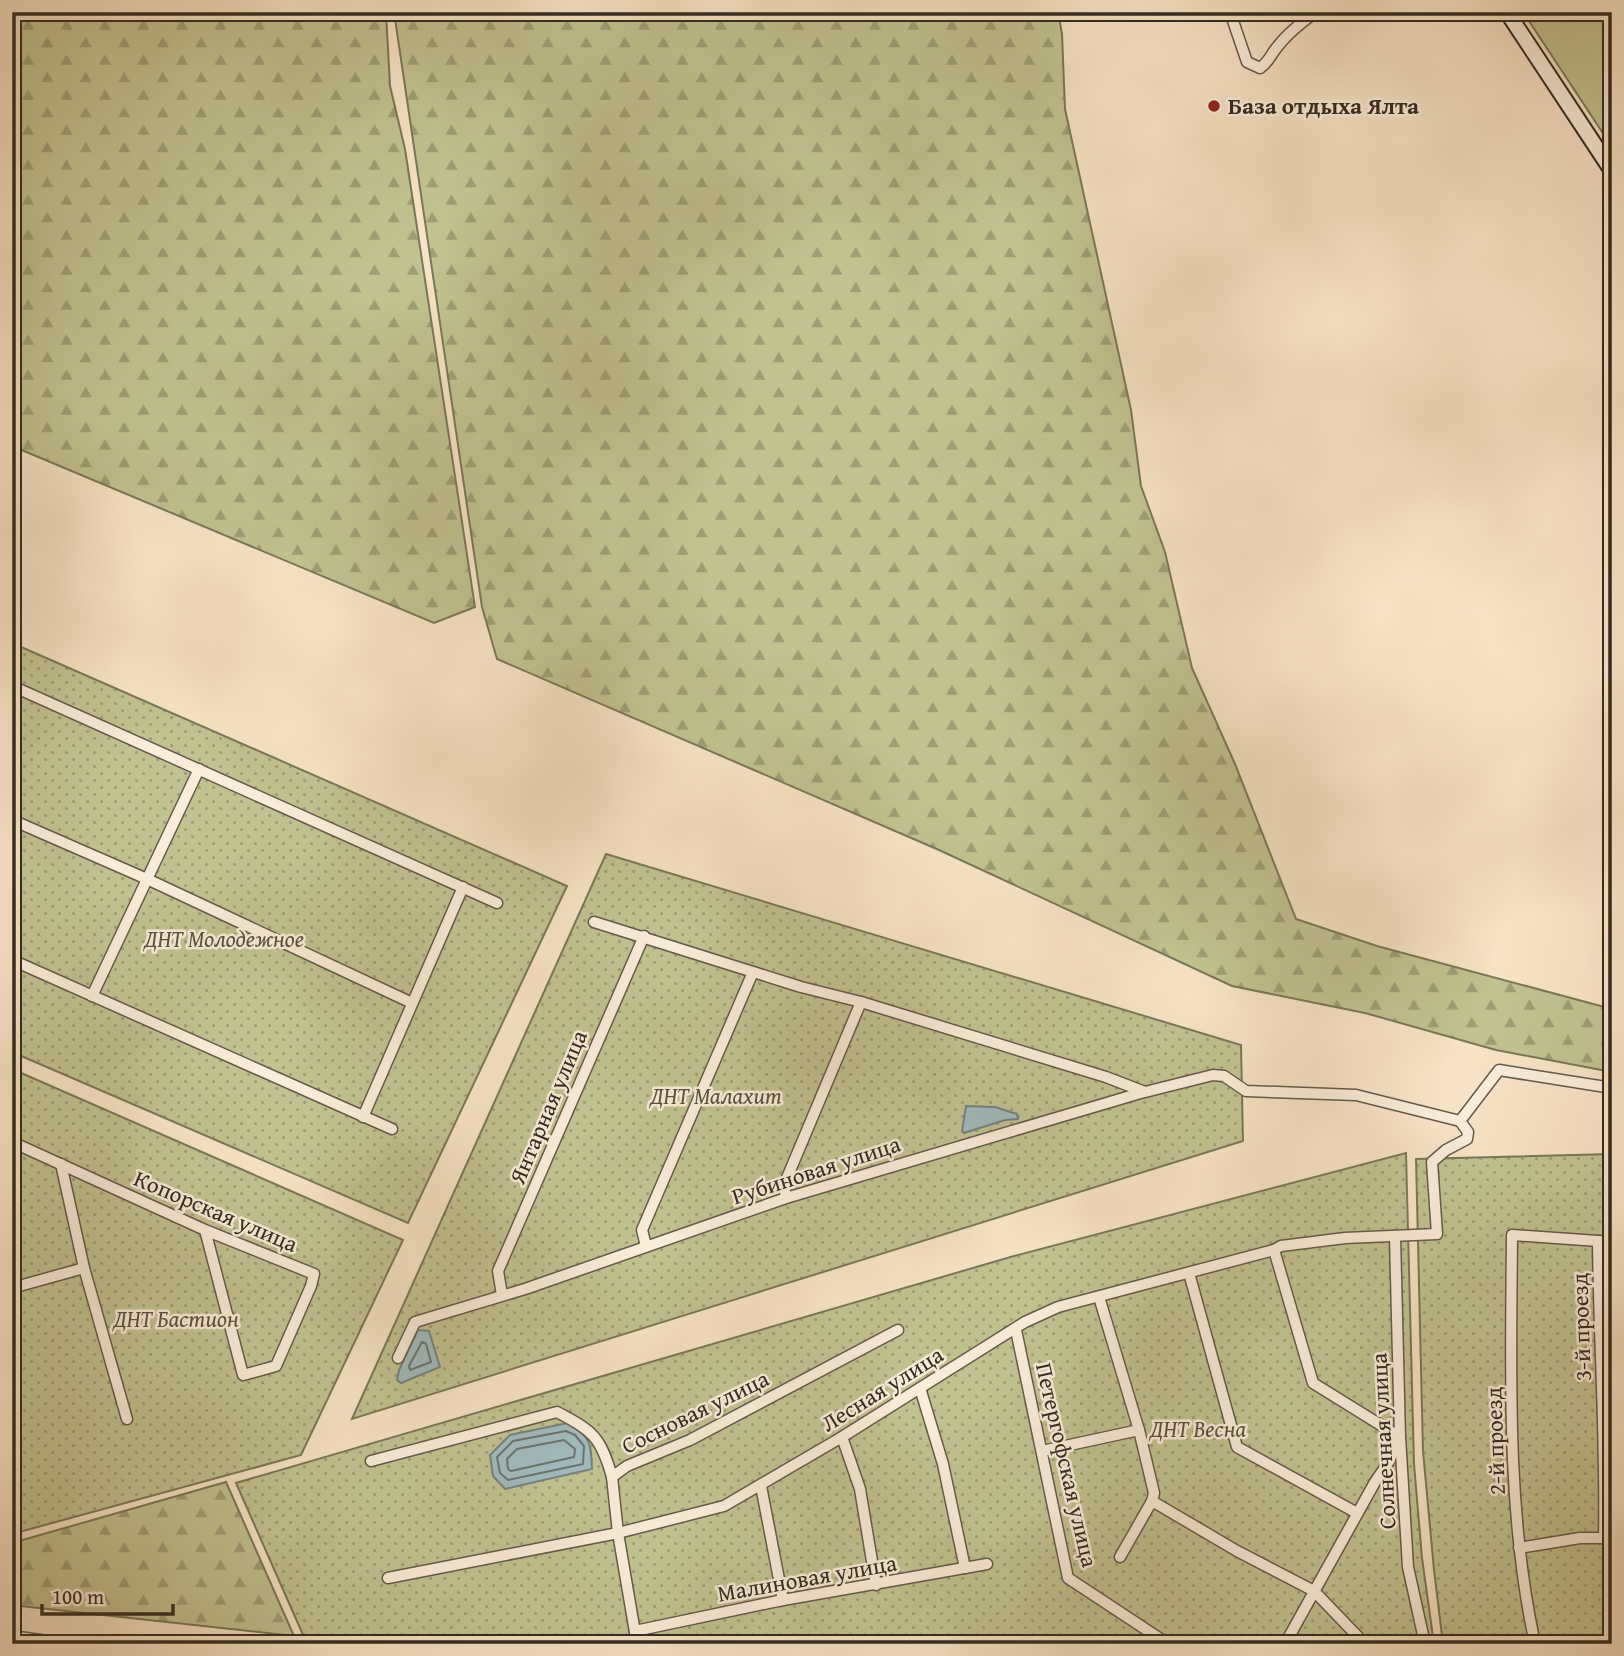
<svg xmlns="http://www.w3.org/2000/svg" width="1624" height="1656" font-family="'Gentium Book Plus',serif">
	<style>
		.grass { fill: #c2c291; stroke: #7b775a; stroke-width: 2 }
		.forest { fill: url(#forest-firs); stroke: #7b775a; stroke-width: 2 }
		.park { fill: url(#park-dots); stroke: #7b775a; stroke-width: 2 }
		.water { fill: #a1bbbe; stroke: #758280; stroke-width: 2 }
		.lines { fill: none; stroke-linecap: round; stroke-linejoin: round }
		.shore { stroke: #6a7470; stroke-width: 2 }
		.street-casing { stroke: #655a4b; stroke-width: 13 }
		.secondary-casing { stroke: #342c22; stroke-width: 18 }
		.street { stroke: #faedd9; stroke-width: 10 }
		.secondary { stroke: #faedd9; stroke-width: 14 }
		.poi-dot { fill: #8f2418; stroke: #faedd9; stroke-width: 2.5 }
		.labels { text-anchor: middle; stroke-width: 5; stroke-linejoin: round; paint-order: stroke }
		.poi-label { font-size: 23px; font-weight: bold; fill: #342c22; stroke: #faedd9; text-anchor: start }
		.park-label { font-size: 23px; font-style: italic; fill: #58523e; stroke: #faedd9 }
		.street-label { font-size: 23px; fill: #342c22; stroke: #faedd9 }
	</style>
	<defs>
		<pattern id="forest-firs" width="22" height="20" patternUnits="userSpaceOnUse" patternTransform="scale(1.75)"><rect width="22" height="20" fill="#c2c291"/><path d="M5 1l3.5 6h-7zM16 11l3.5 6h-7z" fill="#9e9e76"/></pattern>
		<pattern id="park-dots" width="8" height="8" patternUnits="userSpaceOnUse" patternTransform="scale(1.75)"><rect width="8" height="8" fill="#c2c291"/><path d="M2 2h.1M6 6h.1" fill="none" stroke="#9e9e76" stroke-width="1.8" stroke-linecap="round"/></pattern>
	</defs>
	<rect width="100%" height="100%" fill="#f7e3c5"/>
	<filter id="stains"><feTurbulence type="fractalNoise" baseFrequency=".00286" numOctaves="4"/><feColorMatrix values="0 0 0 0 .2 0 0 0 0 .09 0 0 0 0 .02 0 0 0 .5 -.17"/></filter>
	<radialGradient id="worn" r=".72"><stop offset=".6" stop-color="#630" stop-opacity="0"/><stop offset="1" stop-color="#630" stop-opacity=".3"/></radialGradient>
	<path class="grass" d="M1523,12H1612V147Z"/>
	<g class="forest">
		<path d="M12,12H386L390,86L405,149L475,607L434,623L12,446Z"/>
		<path d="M394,12H1058L1062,34L1065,109L1131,410L1141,486L1165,552L1192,668L1235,764L1296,919L1377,946L1612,1009V1072L1496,1050L1365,1013L1232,986L939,850L497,659L482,607Z"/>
		<path d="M226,1482L294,1636L12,1605V1543Z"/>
	</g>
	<g class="park">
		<path d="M12,643L567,886L408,1223L12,1052Z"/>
		<path d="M606,854L1241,1045L1243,1141L352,1419Z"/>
		<path d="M12,1069L403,1240L301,1455L12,1534Z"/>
		<path d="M1406,1153L1414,1464L1422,1558L1434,1644H307L236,1483L1014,1256Z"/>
		<path d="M1612,1154V1644H1443L1434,1570L1423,1451L1416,1159Z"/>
	</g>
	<g class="water">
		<path d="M966,1106L995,1107L1017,1114L1018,1119L1005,1120L964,1133L962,1131Z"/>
		<path d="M418,1330L429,1331L440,1367L401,1383L397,1380L399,1370Z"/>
		<path d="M567,1423C591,1435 591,1444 592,1469L505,1489L493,1476L490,1455L510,1435Z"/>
	</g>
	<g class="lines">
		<g class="shore">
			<path d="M422,1342L426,1344L431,1362L410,1370L409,1366Z"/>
			<path d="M566,1431L575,1435L584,1446L583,1464L508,1480L500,1473L497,1457L513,1441Z"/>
			<path d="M564,1440L575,1449L574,1457L511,1471L508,1469L507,1459L517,1449Z"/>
		</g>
		<g class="street-casing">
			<g id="street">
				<path d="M1230,12L1247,62L1260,68C1269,62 1271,54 1278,46C1288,33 1302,22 1316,12"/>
				<path d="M12,686L497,903"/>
				<path d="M12,820L147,879L412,1003"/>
				<path d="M594,922L801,987L861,1002L1106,1077L1145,1092L1213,1075L1224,1076L1246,1091L1356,1095L1460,1121"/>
				<path d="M12,960L392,1129"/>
				<path d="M92,996L199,769"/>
				<path d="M363,1117L463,887"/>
				<path d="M1460,1121L1499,1070L1612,1088"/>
				<path d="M12,1142L205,1230L314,1274L311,1286L276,1366L243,1375L205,1230"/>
				<path d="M61,1164L84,1268L127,1419"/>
				<path d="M786,1198L784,1185L861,1002"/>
				<path d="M1395,1236L1400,1437L1408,1567L1425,1644"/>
				<path d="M1598,1241C1599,1340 1606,1439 1604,1538"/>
				<path d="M646,1246L642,1230L753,972"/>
				<path d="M1274,1250L1313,1383L1400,1437L1388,1463L1375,1482L1285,1644"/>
				<path d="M1189,1273L1237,1447L1357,1513"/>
				<path d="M12,1288L84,1268"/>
				<path d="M502,1295L498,1271L644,936"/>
				<path d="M1099,1297L1139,1430L1154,1493L1152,1501L1237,1551L1314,1591L1365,1644"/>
				<path d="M1016,1330L1068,1578L1168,1644"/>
				<path d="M398,1358L415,1322L525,1289L786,1198L1144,1092"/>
				<path d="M920,1388L943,1464L965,1568"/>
				<path d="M842,1437L860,1489L876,1585"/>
				<path d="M1042,1451L1139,1430"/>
				<path d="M371,1461L557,1412C593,1431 601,1437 612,1477L627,1466L690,1440L898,1330"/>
				<path d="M612,1477L618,1533L637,1644"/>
				<path d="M761,1486L783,1600"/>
				<path d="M1519,1548L1580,1538H1612"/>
				<path d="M1120,1557L1152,1501"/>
				<path d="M388,1578L618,1533L724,1506L842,1437L1025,1322L1058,1307L1274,1250L1281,1246L1345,1238L1437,1234L1432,1162L1446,1150L1467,1139L1468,1132L1460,1121"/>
				<path d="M635,1631L783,1600L987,1564"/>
				<path d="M12,1636L68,1644"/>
				<path d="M1535,1644C1506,1511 1511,1371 1512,1235L1612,1242"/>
			</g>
		</g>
		<g class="secondary-casing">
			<path id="secondary" d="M1507,12L1612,171"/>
		</g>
		<use href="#street" class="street"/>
		<use href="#secondary" class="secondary"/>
	</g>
	<circle class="poi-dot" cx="1214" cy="106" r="7"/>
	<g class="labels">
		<g class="poi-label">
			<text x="1228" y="114">База отдыха Ялта</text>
		</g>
		<g class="park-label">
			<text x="224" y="947">ДНТ Молодежное</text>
			<text x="716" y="1104">ДНТ Малахит</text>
			<text x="176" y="1327">ДНТ Бастион</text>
			<text x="1198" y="1437">ДНТ Весна</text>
		</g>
		<g class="street-label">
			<text transform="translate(548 1107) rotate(-67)" y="8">Янтарная улица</text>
			<text transform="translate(816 1170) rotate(-18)" y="8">Рубиновая улица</text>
			<text transform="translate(216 1211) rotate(23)" y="8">Копорская улица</text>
			<text transform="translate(1581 1327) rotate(-92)" y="8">3-й проезд</text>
			<text transform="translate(882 1389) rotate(-32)" y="8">Лесная улица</text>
			<text transform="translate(695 1412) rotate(-26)" y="8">Сосновая улица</text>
			<text transform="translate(1383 1441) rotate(-93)" y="8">Солнечная улица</text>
			<text transform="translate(1495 1441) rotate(-92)" y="8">2-й проезд</text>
			<text transform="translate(1067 1465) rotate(77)" y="8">Петергофская улица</text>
			<text transform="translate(807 1578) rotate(-10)" y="8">Малиновая улица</text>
		</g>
	</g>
	<rect width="1624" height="1656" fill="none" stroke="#f7e3c5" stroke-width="42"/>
	<rect x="14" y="14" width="1596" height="1628" fill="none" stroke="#342c22" stroke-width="3.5"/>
	<rect x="21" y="21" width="1582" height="1614" fill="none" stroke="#342c22" stroke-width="2"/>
	<path d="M42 1604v10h131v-10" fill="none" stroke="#342c22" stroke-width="3.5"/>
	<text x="52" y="1604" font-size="21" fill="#342c22" stroke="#faedd9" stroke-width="5" paint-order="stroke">100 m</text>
	<rect width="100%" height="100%" filter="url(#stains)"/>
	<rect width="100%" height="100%" fill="url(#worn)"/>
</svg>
